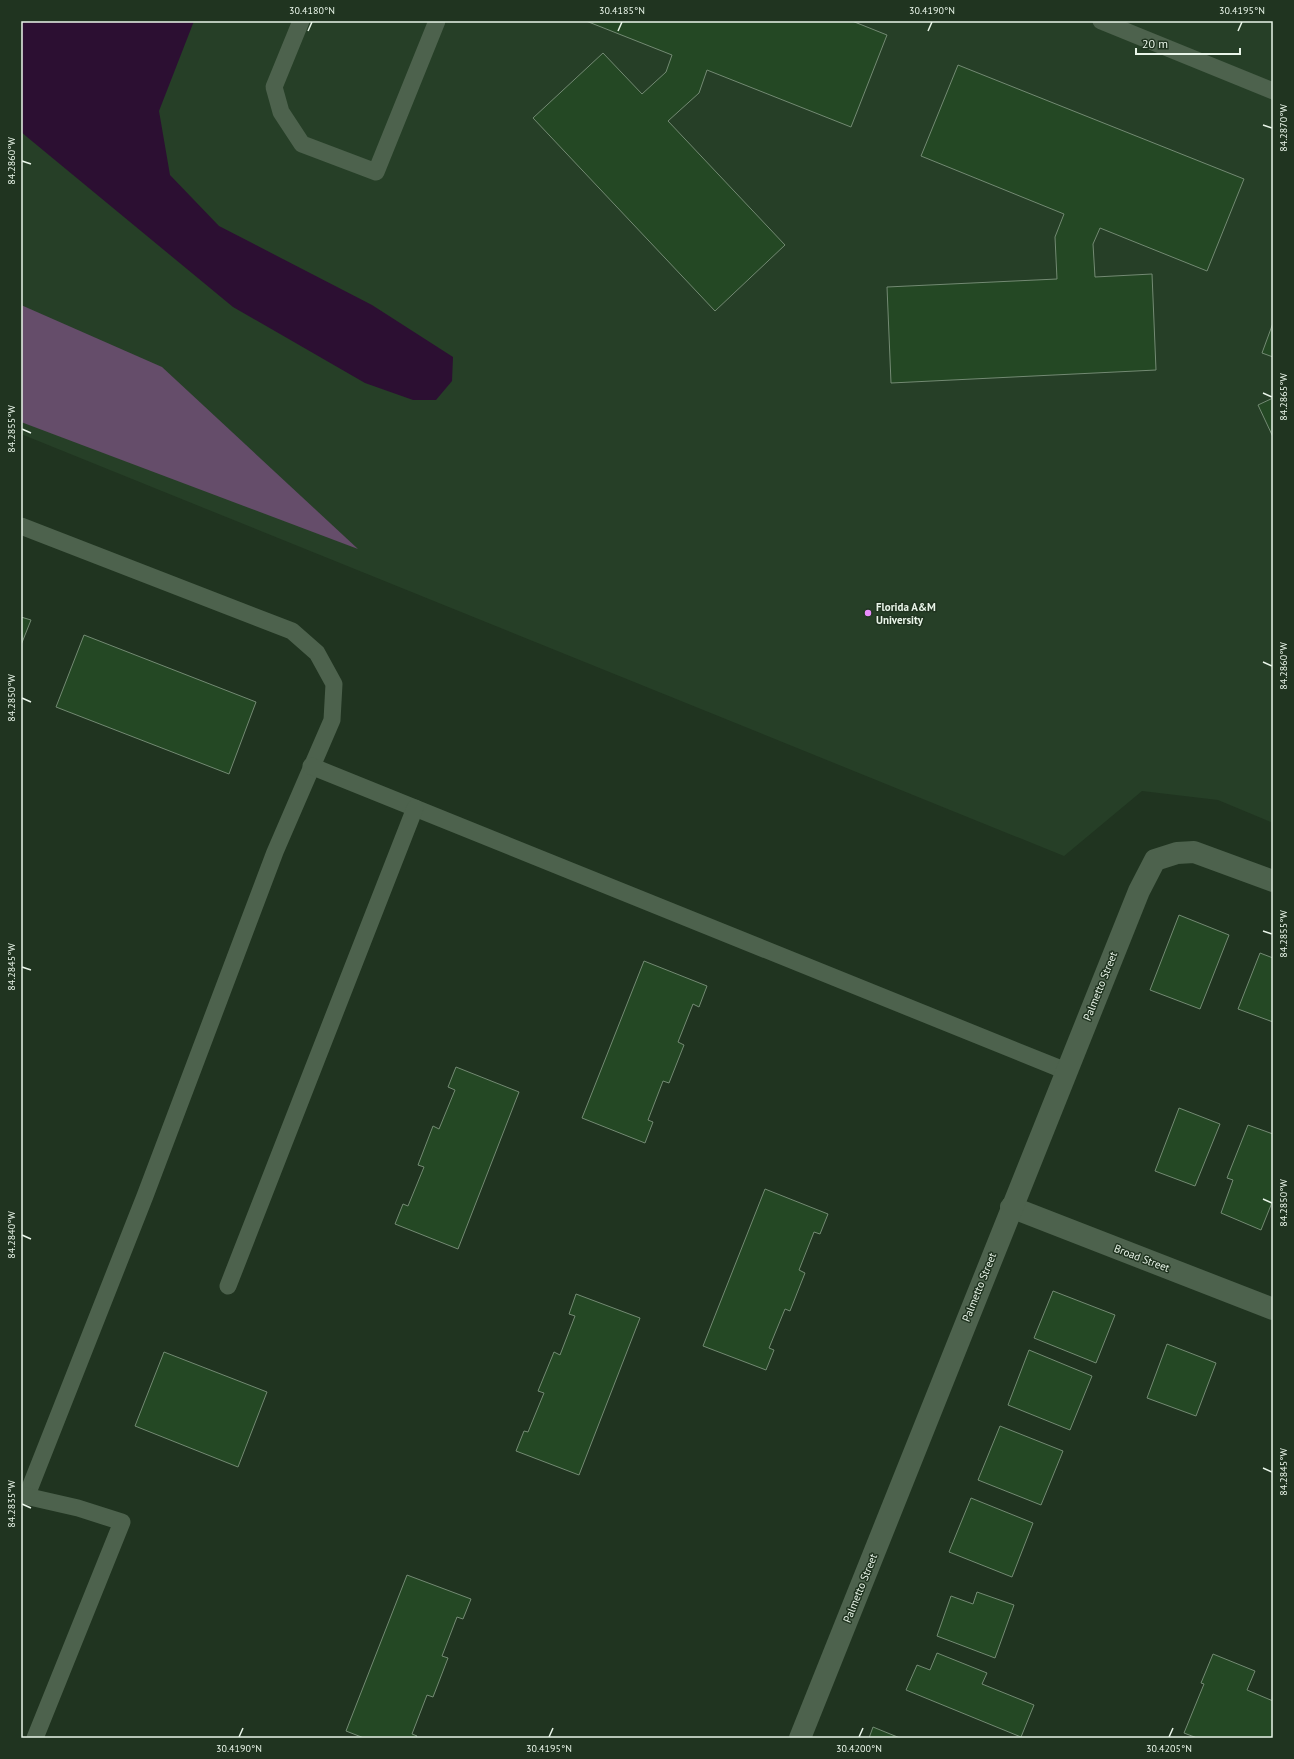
<svg xmlns="http://www.w3.org/2000/svg" width="1294" height="1759" font-family="'PT Sans',sans-serif">
	<style>
		.built { fill: #263f27 }
		.green { fill: #654d6a }
		.water { fill: #2c0f32 }
		.building { fill: #244824; stroke: #738a73 }
		.lines { fill: none; stroke-linecap: round; stroke-linejoin: round }
		.lane { stroke: #4d624d; stroke-width: 17 }
		.street { stroke: #4d624d; stroke-width: 22 }
		.ticks { fill: none; stroke: #e9f5e9; stroke-width: 1.5 }
		.poi-dot { fill: #ea8dfd; stroke: #203420; stroke-width: 1.5 }
		.labels { text-anchor: middle; stroke-width: 3; stroke-linejoin: round; paint-order: stroke }
		.poi-label { font-size: 11px; font-weight: bold; fill: #e9f5e9; stroke: #203420; text-anchor: start }
		.street-label { font-size: 11px; fill: #e9f5e9; stroke: #203420 }
		.neatline { fill: none; stroke: #e9f5e9; stroke-width: 1.5 }
		.ticks-label { font-size: 10px; text-anchor: middle; fill: #e9f5e9 }
	</style>
	<rect width="100%" height="100%" fill="#203420"/>
	<path class="built" d="M21,21H1273V823L1218,800L1142,791L1064,856L21,434Z"/>
	<path class="green" d="M21,305L162,367L358,549L21,422Z"/>
	<path class="water" d="M21,21H194L159,111L170,175L219,226L372,305L453,357L452,381L436,400H413L365,383L233,307L21,132Z"/>
	<g class="building">
		<path d="M586,21H852L887,35L851,127L707,70L699,93L668,121L785,245L715,311L533,118L603,53L642,94L666,72L672,55Z"/>
		<path d="M958,65L1244,179L1207,271L1100,228L1093,244L1095,277L1152,274L1156,370L891,383L887,287L1057,279L1055,237L1064,214L921,156Z"/>
		<path d="M1273,323V357L1262,353Z"/>
		<path d="M1273,398V437L1258,405Z"/>
		<path d="M21,617L31,620L21,645Z"/>
		<path d="M84,635L256,702L229,774L56,707Z"/>
		<path d="M1179,915L1229,935L1200,1009L1150,990Z"/>
		<path d="M1260,953L1273,958V1022L1238,1009Z"/>
		<path d="M644,961L707,986L699,1007L693,1004L678,1042L684,1045L669,1083L663,1081L648,1120L653,1122L645,1143L582,1118Z"/>
		<path d="M456,1067L519,1092L458,1249L395,1224L403,1204L408,1206L424,1167L418,1165L433,1126L439,1129L455,1090L448,1087Z"/>
		<path d="M1179,1108L1220,1124L1195,1186L1155,1171Z"/>
		<path d="M1248,1125L1273,1134V1200L1261,1230L1221,1213L1233,1180L1227,1178Z"/>
		<path d="M765,1189L828,1214L820,1234L814,1232L799,1270L805,1273L790,1311L785,1309L769,1348L774,1350L766,1370L703,1346Z"/>
		<path d="M1053,1291L1115,1315L1096,1363L1034,1338Z"/>
		<path d="M576,1294L640,1318L579,1475L516,1451L524,1431L528,1432L544,1393L538,1391L554,1352L560,1355L575,1316L569,1314Z"/>
		<path d="M1167,1344L1216,1363L1196,1416L1147,1398Z"/>
		<path d="M1029,1350L1092,1376L1070,1430L1008,1405Z"/>
		<path d="M164,1352L267,1392L238,1467L135,1426Z"/>
		<path d="M1000,1426L1063,1451L1041,1505L978,1480Z"/>
		<path d="M971,1498L1033,1523L1012,1577L949,1552Z"/>
		<path d="M407,1575L471,1599L463,1619L457,1617L442,1656L448,1658L433,1697L427,1695L412,1734L417,1736L416,1738H364L346,1731Z"/>
		<path d="M977,1592L1014,1605L995,1658L937,1636L951,1596L973,1604Z"/>
		<path d="M937,1653L987,1673L982,1684L1034,1705L1021,1737L906,1690L917,1665L930,1670Z"/>
		<path d="M1213,1654L1255,1671L1247,1690L1273,1701V1738H1197L1184,1733L1204,1684L1201,1683Z"/>
		<path d="M873,1727L900,1738H869Z"/>
	</g>
	<g class="lines">
		<g class="lane">
			<path d="M301,21L274,87L281,112L302,144L376,172L437,21"/>
			<path d="M1101,21L1273,91"/>
			<path d="M21,526L292,631L317,653L334,684L332,720L275,852L145,1196L27,1495"/>
			<path d="M311,766L1066,1071"/>
			<path d="M228,1286L415,808"/>
			<path d="M21,1495L78,1508L122,1522L35,1738"/>
		</g>
		<g class="street">
			<path d="M1011,1207L1273,1309"/>
			<path d="M800,1738L1139,891L1155,860L1177,853L1194,852L1273,881"/>
		</g>
	</g>
	<path class="ticks" d="M308,31L312,22M618,31L622,22M928,31L932,22M1238,31L1242,22M1263,125L1272,128M22,161L31,164M1263,393L1272,397M22,429L31,433M1263,662L1272,666M22,698L31,702M1263,931L1272,934M22,967L31,970M1263,1199L1272,1203M22,1235L31,1239M1263,1468L1272,1472M22,1504L31,1508M239,1737L243,1728M549,1737L553,1728M859,1737L863,1728M1169,1737L1173,1728"/>
	<circle class="poi-dot" cx="868" cy="613" r="4"/>
	<g class="labels">
		<g class="poi-label">
			<text x="876" y="611">Florida A&amp;M<tspan x="876" dy="13">University</tspan></text>
		</g>
		<g class="street-label">
			<text transform="translate(1100 986) rotate(-68)" y="4">Palmetto Street</text>
			<text transform="translate(1142 1258) rotate(21)" y="4">Broad Street</text>
			<text transform="translate(979 1287) rotate(-68)" y="4">Palmetto Street</text>
			<text transform="translate(860 1588) rotate(-68)" y="4">Palmetto Street</text>
		</g>
	</g>
	<rect width="1294" height="1759" fill="none" stroke="#203420" stroke-width="44"/>
	<path d="M1136 48v6h104v-6" fill="none" stroke="#e9f5e9" stroke-width="2"/>
	<text x="1142" y="48" font-size="12" fill="#e9f5e9" stroke="#203420" stroke-width="3" paint-order="stroke">20 m</text>
	<rect x="22" y="22" width="1250" height="1715" class="neatline"/>
	<g class="ticks-label">
		<text x="312" y="14">30.4180°N</text>
		<text x="622" y="14">30.4185°N</text>
		<text x="932" y="14">30.4190°N</text>
		<text x="1242" y="14">30.4195°N</text>
		<text transform="translate(1283 128) rotate(-90)" y="4">84.2870°W</text>
		<text transform="translate(11 161) rotate(-90)" y="4">84.2860°W</text>
		<text transform="translate(1283 397) rotate(-90)" y="4">84.2865°W</text>
		<text transform="translate(11 429) rotate(-90)" y="4">84.2855°W</text>
		<text transform="translate(1283 666) rotate(-90)" y="4">84.2860°W</text>
		<text transform="translate(11 698) rotate(-90)" y="4">84.2850°W</text>
		<text transform="translate(1283 934) rotate(-90)" y="4">84.2855°W</text>
		<text transform="translate(11 967) rotate(-90)" y="4">84.2845°W</text>
		<text transform="translate(1283 1203) rotate(-90)" y="4">84.2850°W</text>
		<text transform="translate(11 1235) rotate(-90)" y="4">84.2840°W</text>
		<text transform="translate(1283 1472) rotate(-90)" y="4">84.2845°W</text>
		<text transform="translate(11 1504) rotate(-90)" y="4">84.2835°W</text>
		<text x="239" y="1752">30.4190°N</text>
		<text x="549" y="1752">30.4195°N</text>
		<text x="859" y="1752">30.4200°N</text>
		<text x="1169" y="1752">30.4205°N</text>
	</g>
</svg>
